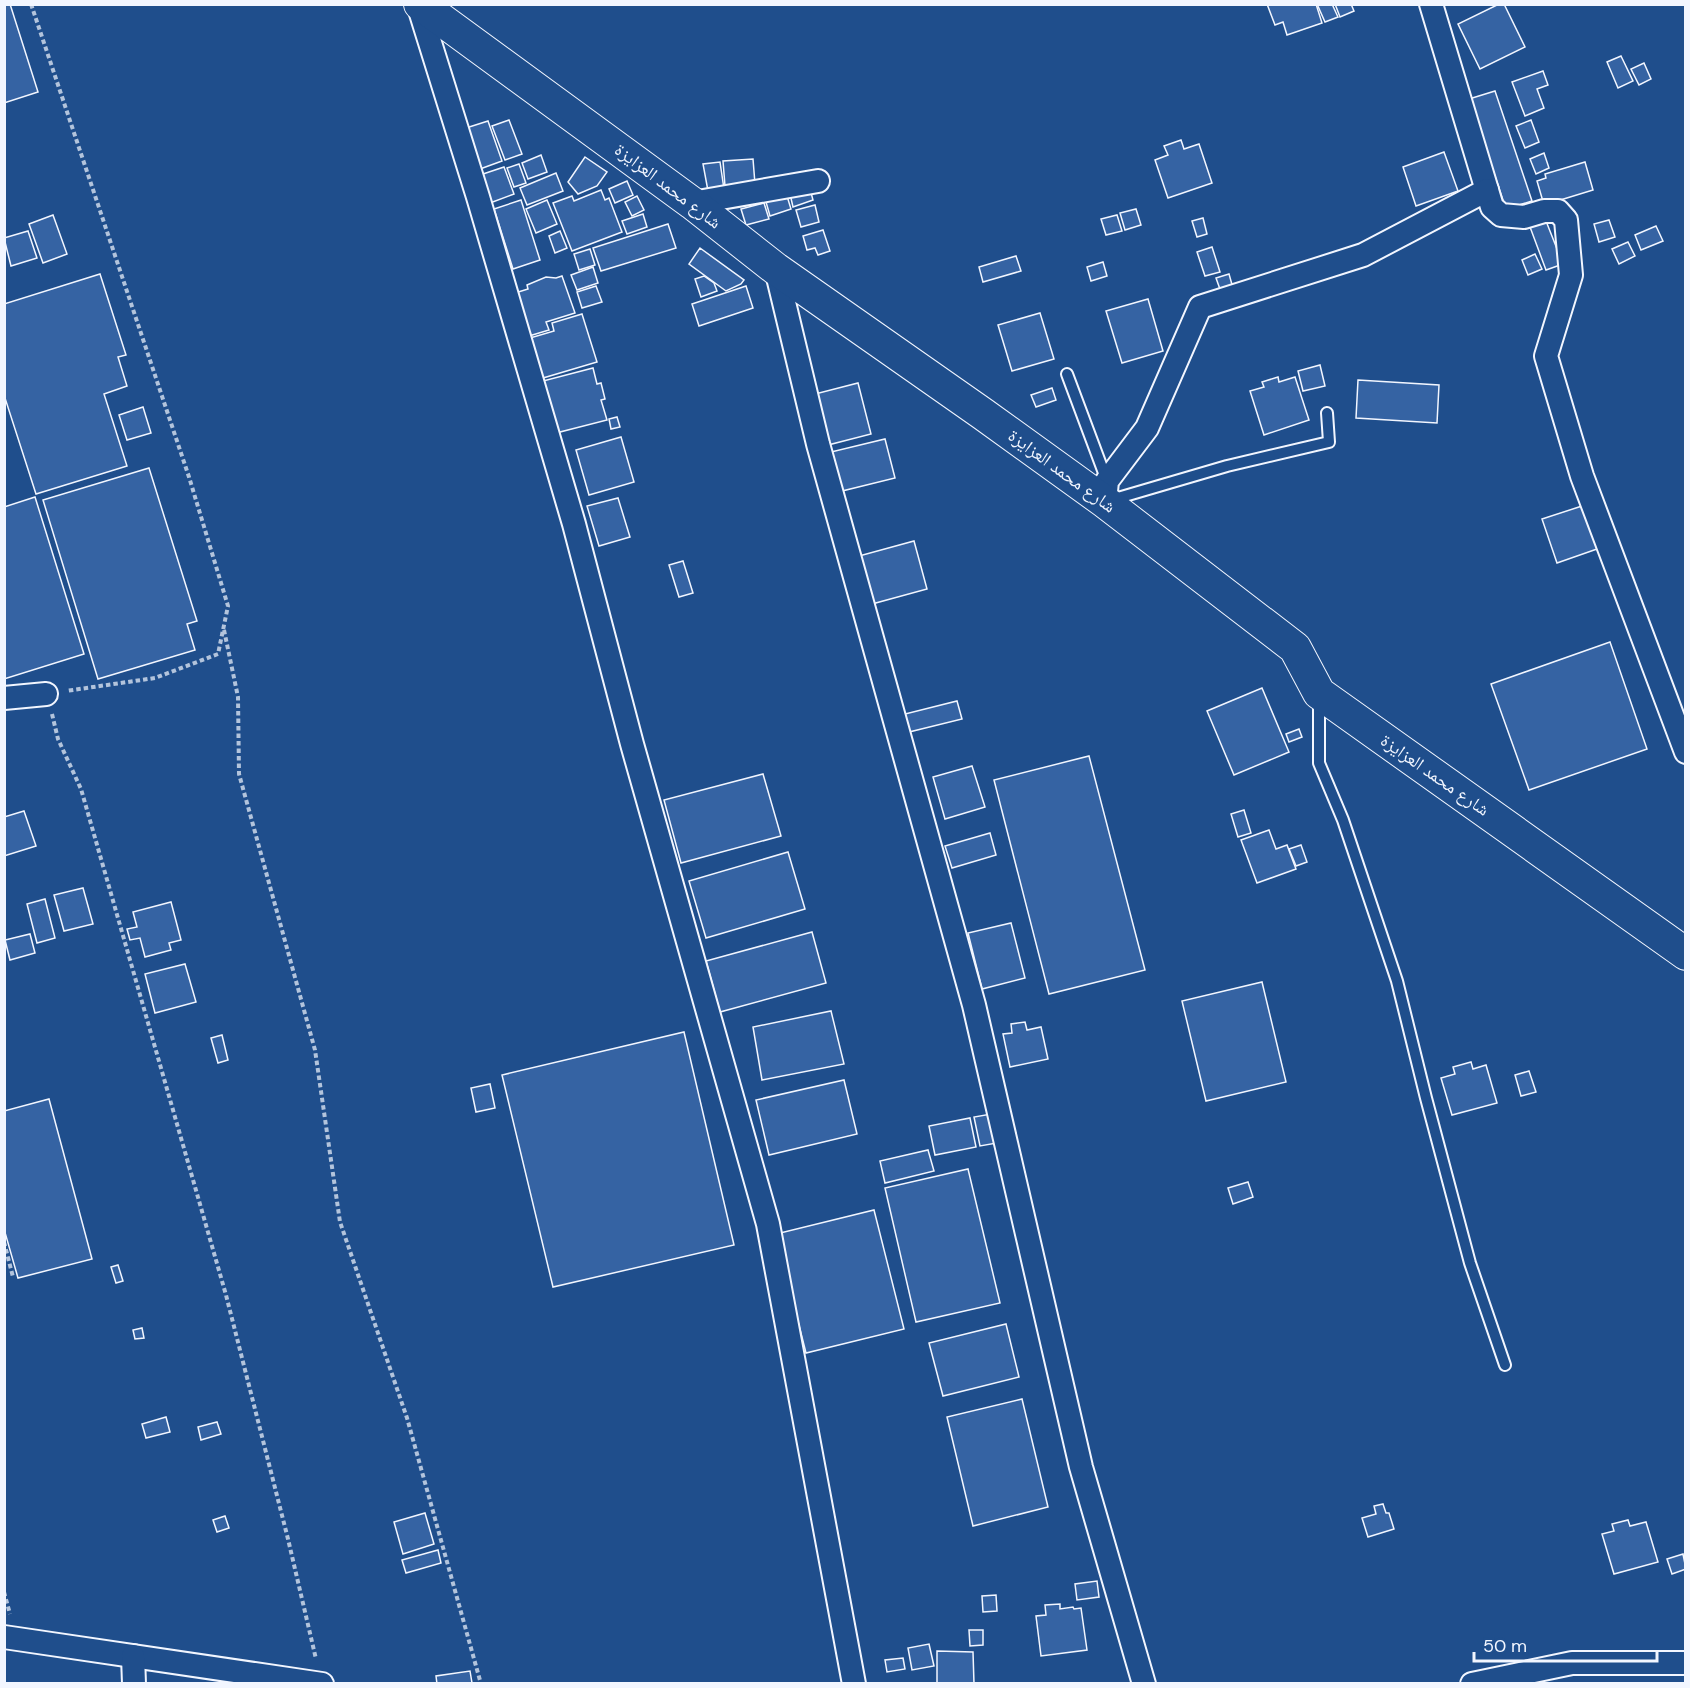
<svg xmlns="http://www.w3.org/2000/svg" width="1690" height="1688" font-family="'DM Sans','Noto Naskh Arabic',sans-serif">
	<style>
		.building { fill: #3563a3; stroke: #f2f6ff; stroke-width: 1.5 }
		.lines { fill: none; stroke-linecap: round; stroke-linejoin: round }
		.lane-casing { stroke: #f2f6ff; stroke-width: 14 }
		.street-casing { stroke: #f2f6ff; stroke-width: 26 }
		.secondary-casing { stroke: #f2f6ff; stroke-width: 34 }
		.path { stroke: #b3c4dc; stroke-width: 4; stroke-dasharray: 4.5 3; stroke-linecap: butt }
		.lane { stroke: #1f4e8c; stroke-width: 10 }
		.street { stroke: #1f4e8c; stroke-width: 22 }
		.secondary { stroke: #1f4e8c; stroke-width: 32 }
		.labels { text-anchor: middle; stroke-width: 4.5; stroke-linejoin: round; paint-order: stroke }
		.street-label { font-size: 18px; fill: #f2f6ff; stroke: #1f4e8c }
	</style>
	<rect width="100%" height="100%" fill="#1f4e8c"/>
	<g class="building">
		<path d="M4,4H10L38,92L4,103Z"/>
		<path d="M1267,4H1316L1322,23L1287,35L1283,22L1275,25Z"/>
		<path d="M1317,4H1332L1338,17L1325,22Z"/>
		<path d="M1335,4H1351L1354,11L1340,17Z"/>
		<path d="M1499,4H1504L1525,47L1480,69L1458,24Z"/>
		<path d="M1621,56L1633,81L1618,88L1607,62Z"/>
		<path d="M1644,63L1651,79L1639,85L1631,69Z"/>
		<path d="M1543,71L1548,85L1537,89L1544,108L1525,116L1512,82Z"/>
		<path d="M1495,91L1532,201L1506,209L1469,99Z"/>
		<path d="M509,120L522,154L505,160L492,126Z"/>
		<path d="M1531,120L1539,142L1525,148L1516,126Z"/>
		<path d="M488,121L502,161L480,169L466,128Z"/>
		<path d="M1181,140L1184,149L1199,144L1212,183L1168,198L1155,160L1168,155L1164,146Z"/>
		<path d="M1444,152L1458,191L1416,206L1403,167Z"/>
		<path d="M1544,153L1549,168L1536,174L1530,159Z"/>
		<path d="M541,155L547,172L528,179L522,163Z"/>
		<path d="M585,157L607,172L597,186L578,194L568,182Z"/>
		<path d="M753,159L755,184L725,186L723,161Z"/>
		<path d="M720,162L724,189L708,191L703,164Z"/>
		<path d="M1585,162L1593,190L1544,205L1537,181L1546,178L1545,174Z"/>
		<path d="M519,164L526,183L514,187L507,168Z"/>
		<path d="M504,167L514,194L490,203L480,175Z"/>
		<path d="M556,173L563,191L527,205L520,188Z"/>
		<path d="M627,181L633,195L615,203L609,189Z"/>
		<path d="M810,189L813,200L793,207L790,194Z"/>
		<path d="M601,190L605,200L609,198L622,232L572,251L553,203L572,196L574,201Z"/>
		<path d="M637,196L644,210L632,216L625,202Z"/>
		<path d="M787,196L791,209L770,216L766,202Z"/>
		<path d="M521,200L540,260L513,269L494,209Z"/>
		<path d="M547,200L557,224L536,233L526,209Z"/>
		<path d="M764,203L769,219L746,225L741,209Z"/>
		<path d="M815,205L819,222L801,227L796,210Z"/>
		<path d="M1136,209L1141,225L1125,230L1120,213Z"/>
		<path d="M643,214L647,227L627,234L622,221Z"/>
		<path d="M53,215L67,254L43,263L29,224Z"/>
		<path d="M1117,215L1122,231L1106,235L1101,219Z"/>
		<path d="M1203,218L1207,234L1197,237L1192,221Z"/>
		<path d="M1609,220L1615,237L1599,242L1594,224Z"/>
		<path d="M1546,221L1563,264L1546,270L1530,227Z"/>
		<path d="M668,224L676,248L601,271L593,248Z"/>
		<path d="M1656,226L1663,241L1641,250L1635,235Z"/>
		<path d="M823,230L830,251L818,255L815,248L807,250L803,236Z"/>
		<path d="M28,231L37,258L11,266L4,238Z"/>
		<path d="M560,231L567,248L555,253L549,236Z"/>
		<path d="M1628,242L1635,256L1619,264L1612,249Z"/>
		<path d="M1212,247L1220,272L1205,276L1197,252Z"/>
		<path d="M700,248L744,280L741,284L726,291L689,264Z"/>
		<path d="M590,249L595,265L579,270L574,254Z"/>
		<path d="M1535,254L1542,269L1528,275L1522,260Z"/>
		<path d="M1016,256L1021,271L983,282L979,267Z"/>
		<path d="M1103,262L1107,276L1091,281L1087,267Z"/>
		<path d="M593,267L598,283L577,290L571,275Z"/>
		<path d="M100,274L126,355L118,357L127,386L104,394L127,466L36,494L4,395V304Z"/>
		<path d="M1229,274L1233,288L1221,292L1216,278Z"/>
		<path d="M562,276L575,313L546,322L549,330L529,336L515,293L528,289L527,285L546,277L556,278Z"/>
		<path d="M704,276L714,283L717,291L701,297L695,279Z"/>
		<path d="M596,286L602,302L582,308L577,292Z"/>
		<path d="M746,286L753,308L699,326L692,304Z"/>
		<path d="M1148,299L1163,351L1122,363L1106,311Z"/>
		<path d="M1040,313L1054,359L1012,371L998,325Z"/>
		<path d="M582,314L597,362L543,378L530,338L554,331L552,323Z"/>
		<path d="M1320,365L1325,386L1303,391L1298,371Z"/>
		<path d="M593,368L597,384L601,383L605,399L601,400L607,420L556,433L543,381Z"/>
		<path d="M1278,377L1279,382L1295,377L1309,420L1264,435L1250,391L1264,387L1262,382Z"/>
		<path d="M1358,380L1439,385L1437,423L1356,418Z"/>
		<path d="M858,383L871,434L828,445L815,394Z"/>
		<path d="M1052,388L1056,400L1036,407L1031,395Z"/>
		<path d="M143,407L151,433L127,440L119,415Z"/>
		<path d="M617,417L620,427L611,429L609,419Z"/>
		<path d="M621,437L634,482L589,495L576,450Z"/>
		<path d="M885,439L895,478L842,491L831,452Z"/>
		<path d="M149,468L197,621L187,624L195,650L98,679L43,500Z"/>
		<path d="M35,497L84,654L4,679V507Z"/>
		<path d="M618,498L630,537L599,546L587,506Z"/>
		<path d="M1582,506L1597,549L1557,563L1542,519Z"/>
		<path d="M914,541L927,589L872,604L859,556Z"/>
		<path d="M683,561L693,593L679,597L669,565Z"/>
		<path d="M1610,642L1647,749L1529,790L1491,684Z"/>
		<path d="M1262,688L1289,752L1234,775L1207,711Z"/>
		<path d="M957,701L962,719L905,733L901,715Z"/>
		<path d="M1299,729L1302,737L1289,742L1286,734Z"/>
		<path d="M1089,756L1145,970L1049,994L994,780Z"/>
		<path d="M972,766L985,807L945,819L933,777Z"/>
		<path d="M763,774L781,836L681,863L664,800Z"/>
		<path d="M1244,810L1251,833L1238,837L1231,814Z"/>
		<path d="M24,811L36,846L4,856V817Z"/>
		<path d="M1269,830L1276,849L1287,845L1296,869L1257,883L1241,840Z"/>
		<path d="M990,833L996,855L952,868L945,846Z"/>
		<path d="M1301,845L1307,862L1296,866L1289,849Z"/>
		<path d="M788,852L805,909L706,938L689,881Z"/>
		<path d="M83,888L93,924L64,931L54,895Z"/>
		<path d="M45,899L55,938L37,943L27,904Z"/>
		<path d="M171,902L181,940L169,943L171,950L145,957L140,938L130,940L127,929L137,927L133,912Z"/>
		<path d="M1011,923L1025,978L982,989L968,933Z"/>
		<path d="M812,932L826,983L720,1012L706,961Z"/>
		<path d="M30,934L35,953L10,960L5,940Z"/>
		<path d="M185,964L196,1002L155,1013L145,974Z"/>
		<path d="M1262,982L1286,1082L1206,1101L1182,1001Z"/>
		<path d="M831,1011L844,1064L762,1080L753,1027Z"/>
		<path d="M1025,1022L1027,1030L1041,1027L1048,1059L1010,1067L1003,1034L1012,1033L1011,1024Z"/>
		<path d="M684,1032L734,1245L553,1287L502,1075Z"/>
		<path d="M222,1035L228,1060L218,1063L211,1038Z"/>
		<path d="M1471,1062L1473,1069L1486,1065L1497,1103L1452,1115L1441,1078L1455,1074L1453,1067Z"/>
		<path d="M1529,1071L1536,1092L1521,1096L1515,1075Z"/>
		<path d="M844,1080L857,1134L769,1155L756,1100Z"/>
		<path d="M490,1084L495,1108L476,1112L471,1088Z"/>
		<path d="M49,1099L92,1259L18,1278L4,1229V1111Z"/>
		<path d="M991,1114L997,1143L980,1146L974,1117Z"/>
		<path d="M970,1118L976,1147L935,1155L929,1126Z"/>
		<path d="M928,1150L934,1171L885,1183L880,1161Z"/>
		<path d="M968,1169L1000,1303L916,1322L885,1188Z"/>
		<path d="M1248,1182L1253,1197L1233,1204L1228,1188Z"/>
		<path d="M874,1210L904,1329L806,1353L776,1234Z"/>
		<path d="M118,1265L123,1281L116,1283L111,1267Z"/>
		<path d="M1006,1324L1019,1377L943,1396L929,1343Z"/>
		<path d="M142,1328L144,1338L135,1339L133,1330Z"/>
		<path d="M1022,1399L1048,1507L973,1526L947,1417Z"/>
		<path d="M166,1417L170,1432L146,1438L142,1424Z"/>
		<path d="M217,1422L221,1434L201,1440L198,1427Z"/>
		<path d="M1383,1504L1386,1513H1389L1394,1529L1368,1537L1362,1518L1376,1514L1374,1506Z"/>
		<path d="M425,1513L434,1544L403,1554L394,1522Z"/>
		<path d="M225,1516L229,1528L217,1532L213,1520Z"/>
		<path d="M1628,1520L1630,1526L1646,1522L1658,1562L1614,1574L1602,1534L1614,1531L1612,1524Z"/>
		<path d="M438,1550L441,1563L406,1573L402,1560Z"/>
		<path d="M1683,1554L1686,1569L1672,1574L1667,1559Z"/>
		<path d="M1097,1581L1099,1597L1077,1600L1075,1584Z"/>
		<path d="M996,1595L997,1611L983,1612L982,1596Z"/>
		<path d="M1060,1604V1609L1073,1607L1074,1609L1081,1608L1087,1650L1041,1656L1036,1616L1046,1615L1045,1605Z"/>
		<path d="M969,1630H983V1645L970,1646Z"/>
		<path d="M929,1644L934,1666L912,1670L908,1648Z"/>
		<path d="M937,1651L973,1652L974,1684H937Z"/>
		<path d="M903,1658L905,1669L887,1672L885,1660Z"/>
		<path d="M470,1671L472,1683L437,1684L436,1676Z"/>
	</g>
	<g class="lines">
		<g class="lane-casing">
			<g id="lane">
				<path d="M1067,374L1107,481"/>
				<path d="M1111,500L1227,466L1329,442L1327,413"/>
				<path d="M1319,699V763L1343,820L1397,981L1426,1098L1470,1263L1505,1365"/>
			</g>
		</g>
		<g class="street-casing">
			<g id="street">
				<path d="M418,4L478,197L574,524L632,744L768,1224L854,1684"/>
				<path d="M1431,4L1492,207L1501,215L1524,217L1544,211H1558L1566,220L1571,275L1546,356L1582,476L1686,752"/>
				<path d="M692,203L818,181"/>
				<path d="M776,269L818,444L974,1005L1081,1467L1144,1684"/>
				<path d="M1105,502L1107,481L1147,428L1200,307L1363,255L1487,190"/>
				<path d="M4,698L46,694"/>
				<path d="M4,1637L322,1684"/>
				<path d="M133,1656L134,1684"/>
				<path d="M1472,1684L1572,1663H1686"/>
			</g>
		</g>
		<g class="secondary-casing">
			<path id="secondary" d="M420,4L692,203L776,269L983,414L1105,502L1295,648L1319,693L1686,954"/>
		</g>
		<g class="path">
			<path d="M31,4L189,477L228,606L218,654L155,678L66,691"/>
			<path d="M224,630L238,697L239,774L315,1050L340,1222L407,1418L481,1684"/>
			<path d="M52,714L58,739L81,789L226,1295L288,1539L316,1659"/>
			<path d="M4,1242L13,1277"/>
			<path d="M4,1592L10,1614"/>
		</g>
		<use href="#lane" class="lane"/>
		<use href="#street" class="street"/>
		<use href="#secondary" class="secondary"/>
	</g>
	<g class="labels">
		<g class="street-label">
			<text transform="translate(668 186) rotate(37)" y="6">شارع محمد العزايزة</text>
			<text transform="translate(1062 471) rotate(36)" y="6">شارع محمد العزايزة</text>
			<text transform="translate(1435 775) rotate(35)" y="6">شارع محمد العزايزة</text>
		</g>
	</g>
	<rect width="1690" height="1688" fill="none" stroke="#f2f6ff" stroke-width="12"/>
	<path d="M1474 1652v9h183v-9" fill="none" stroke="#f2f6ff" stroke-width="3"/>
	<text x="1483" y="1652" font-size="18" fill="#f2f6ff" stroke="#1f4e8c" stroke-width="4.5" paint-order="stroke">50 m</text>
</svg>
